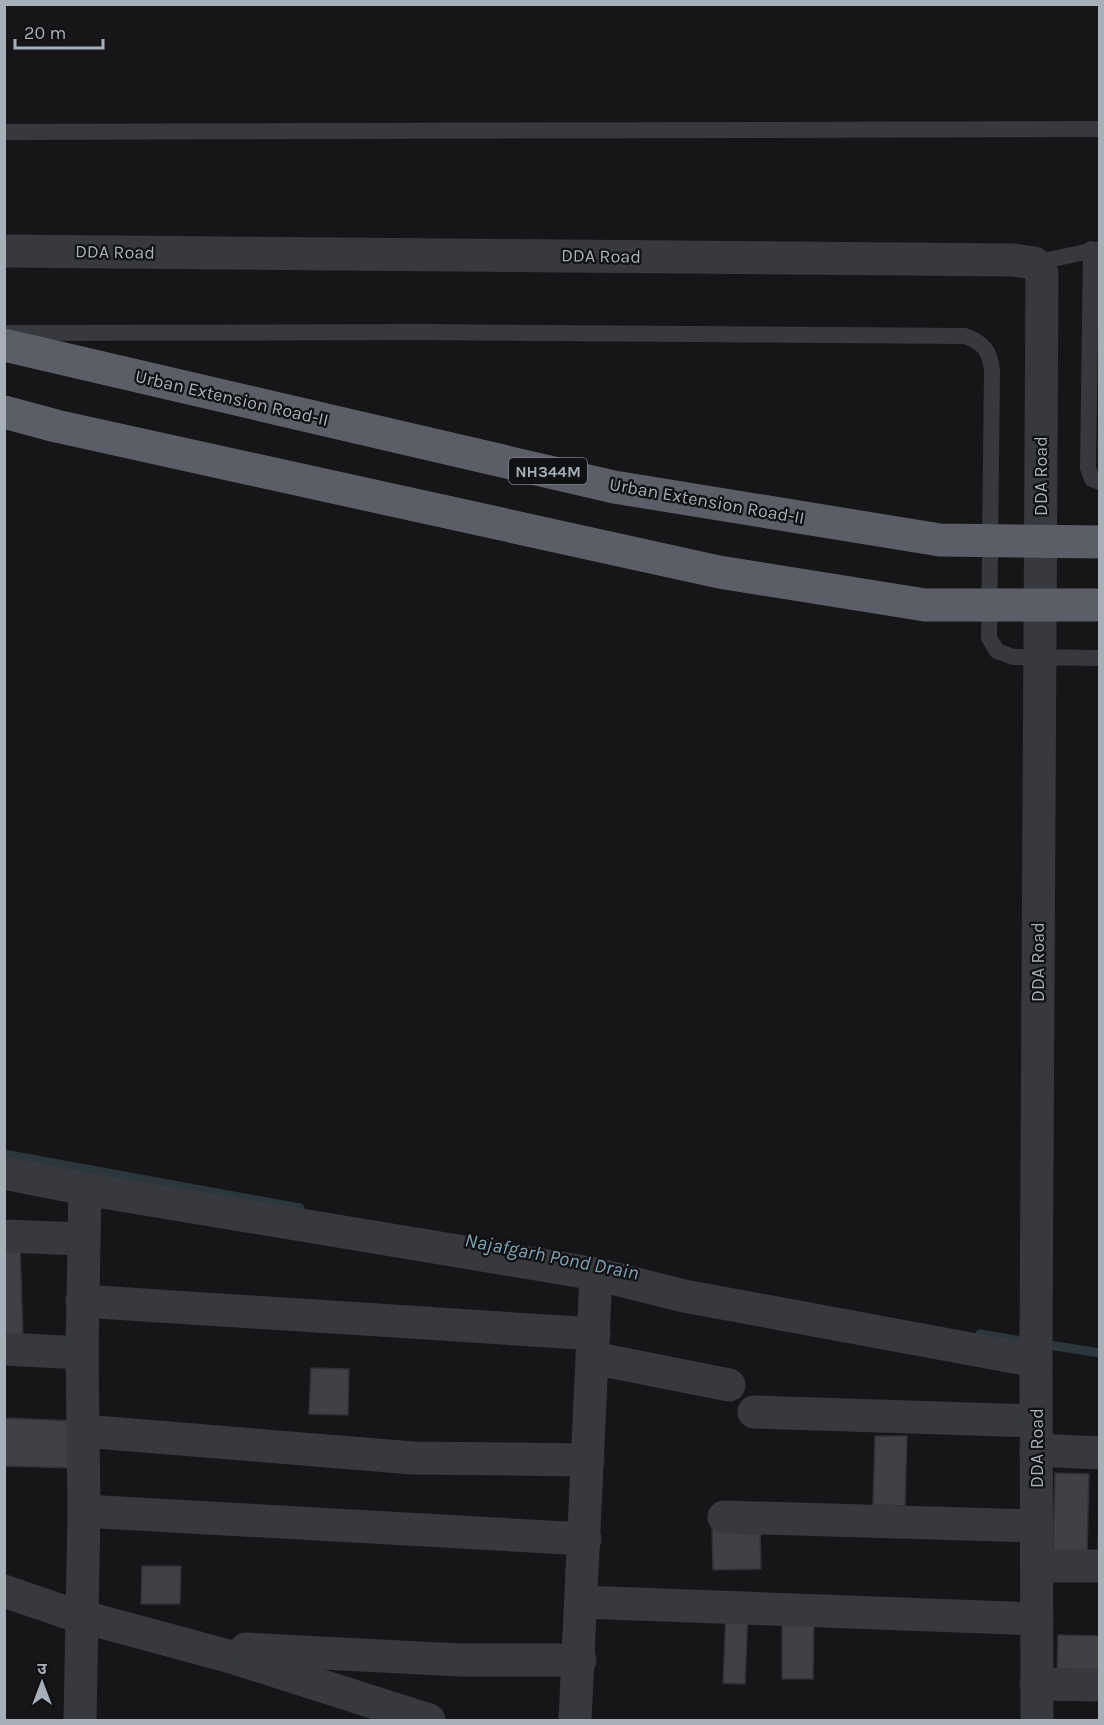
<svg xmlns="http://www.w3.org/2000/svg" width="1104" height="1725" font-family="Karla,'Noto Sans Devanagari',sans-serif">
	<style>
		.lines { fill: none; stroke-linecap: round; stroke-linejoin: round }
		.stream { stroke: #2b373d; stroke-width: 9 }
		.building { fill: #404145; stroke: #303134; stroke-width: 1.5 }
		.service { stroke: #37393e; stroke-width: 16 }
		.minor { stroke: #37393e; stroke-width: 33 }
		.tertiary { stroke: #37393e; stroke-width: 33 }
		.trunk-bridge { stroke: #5b5e66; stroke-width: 33 }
		.labels { text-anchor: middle; stroke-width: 4.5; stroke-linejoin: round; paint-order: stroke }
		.shield { fill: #111113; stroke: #7a8087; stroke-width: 1.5 }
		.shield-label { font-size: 16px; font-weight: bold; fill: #a7afb9 }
		.street-label { font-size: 18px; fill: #a7afb9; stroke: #111113 }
		.water-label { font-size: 20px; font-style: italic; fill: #7da2b6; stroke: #111113 }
	</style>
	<rect width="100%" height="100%" fill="#161618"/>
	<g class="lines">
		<g class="stream">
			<path d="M4,1154L300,1208"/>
			<path d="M980,1334L1029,1342"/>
			<path d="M1043,1344L1100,1353"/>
		</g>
	</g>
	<g class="building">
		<path d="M4,1243H20L23,1336L4,1337Z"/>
		<path d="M311,1368L349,1369L348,1415L309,1414Z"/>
		<path d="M4,1418L75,1421L73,1468L4,1466Z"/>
		<path d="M875,1436H907L905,1506L873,1505Z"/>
		<path d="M1055,1473L1089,1474L1087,1552L1053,1551Z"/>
		<path d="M1100,1481V1549H1098Z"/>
		<path d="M712,1528H760L761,1569L713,1570Z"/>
		<path d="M142,1566H181L180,1604H141Z"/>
		<path d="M726,1611L748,1612L745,1684L723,1683Z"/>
		<path d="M782,1621H814L813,1679H782Z"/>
		<path d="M1058,1635L1100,1636L1099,1679L1057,1678Z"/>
	</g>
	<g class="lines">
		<g class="service">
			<path d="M4,132L1100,129"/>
			<path d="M1091,249L1088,468L1092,479L1100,482"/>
			<path d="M1034,263L1100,249"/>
			<path d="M4,333L422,332L965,336C984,343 990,351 992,371L989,638L997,651L1013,657L1100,658"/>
		</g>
		<g class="minor">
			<path d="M4,1173L85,1189L596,1274L684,1296L1036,1361"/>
			<path d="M4,1236L82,1239"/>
			<path d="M82,1301L594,1334"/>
			<path d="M4,1349L82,1353L84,1511L585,1539"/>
			<path d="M82,1353L85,1189"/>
			<path d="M593,1358L729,1385"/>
			<path d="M754,1412L1036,1421"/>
			<path d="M83,1431L413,1458L588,1460"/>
			<path d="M1036,1450L1100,1453"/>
			<path d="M724,1517L1037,1526"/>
			<path d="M1037,1566H1100"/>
			<path d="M4,1591L65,1612L228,1656L429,1720"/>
			<path d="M582,1602L1037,1619"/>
			<path d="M246,1649L460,1660H580"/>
			<path d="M1036,1684L1100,1685"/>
			<path d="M80,1720L84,1511"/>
			<path d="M575,1720L596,1274"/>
		</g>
		<path class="tertiary" d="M4,251L1013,260L1034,263L1042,274L1036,1345L1037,1720"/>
		<g class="trunk-bridge">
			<path d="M4,345L614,487L940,540L1100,542"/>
			<path d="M4,412L56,426L719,572L925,605H1100"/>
		</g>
	</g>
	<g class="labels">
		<rect class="shield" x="509" y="458" width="78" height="26" rx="4.5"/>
		<g class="shield-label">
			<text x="548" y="477">NH344M</text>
		</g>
		<g class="street-label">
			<text transform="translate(115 252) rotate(1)" y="6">DDA Road</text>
			<text transform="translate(601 256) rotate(1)" y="6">DDA Road</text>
			<text transform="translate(232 398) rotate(13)" y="6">Urban Extension Road-II</text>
			<text transform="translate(1041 476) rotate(-90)" y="6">DDA Road</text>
			<text transform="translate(707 501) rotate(10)" y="6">Urban Extension Road-II</text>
			<text transform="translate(1038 962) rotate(-90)" y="6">DDA Road</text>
			<text transform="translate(1037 1448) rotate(-90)" y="6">DDA Road</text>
		</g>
		<g class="water-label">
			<text transform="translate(552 1256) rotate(11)" y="7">Najafgarh Pond Drain</text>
		</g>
	</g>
	<rect width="1104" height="1725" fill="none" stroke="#a7afb9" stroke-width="12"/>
	<g transform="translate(42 1683)" stroke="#111113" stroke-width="4.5" paint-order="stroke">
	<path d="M0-4.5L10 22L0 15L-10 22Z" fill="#a7afb9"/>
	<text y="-9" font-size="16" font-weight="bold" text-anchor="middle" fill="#a7afb9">उ</text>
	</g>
	<path d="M15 39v9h88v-9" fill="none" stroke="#a7afb9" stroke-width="3"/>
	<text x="24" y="39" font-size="18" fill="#a7afb9" stroke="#111113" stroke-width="4.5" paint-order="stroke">20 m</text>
</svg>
